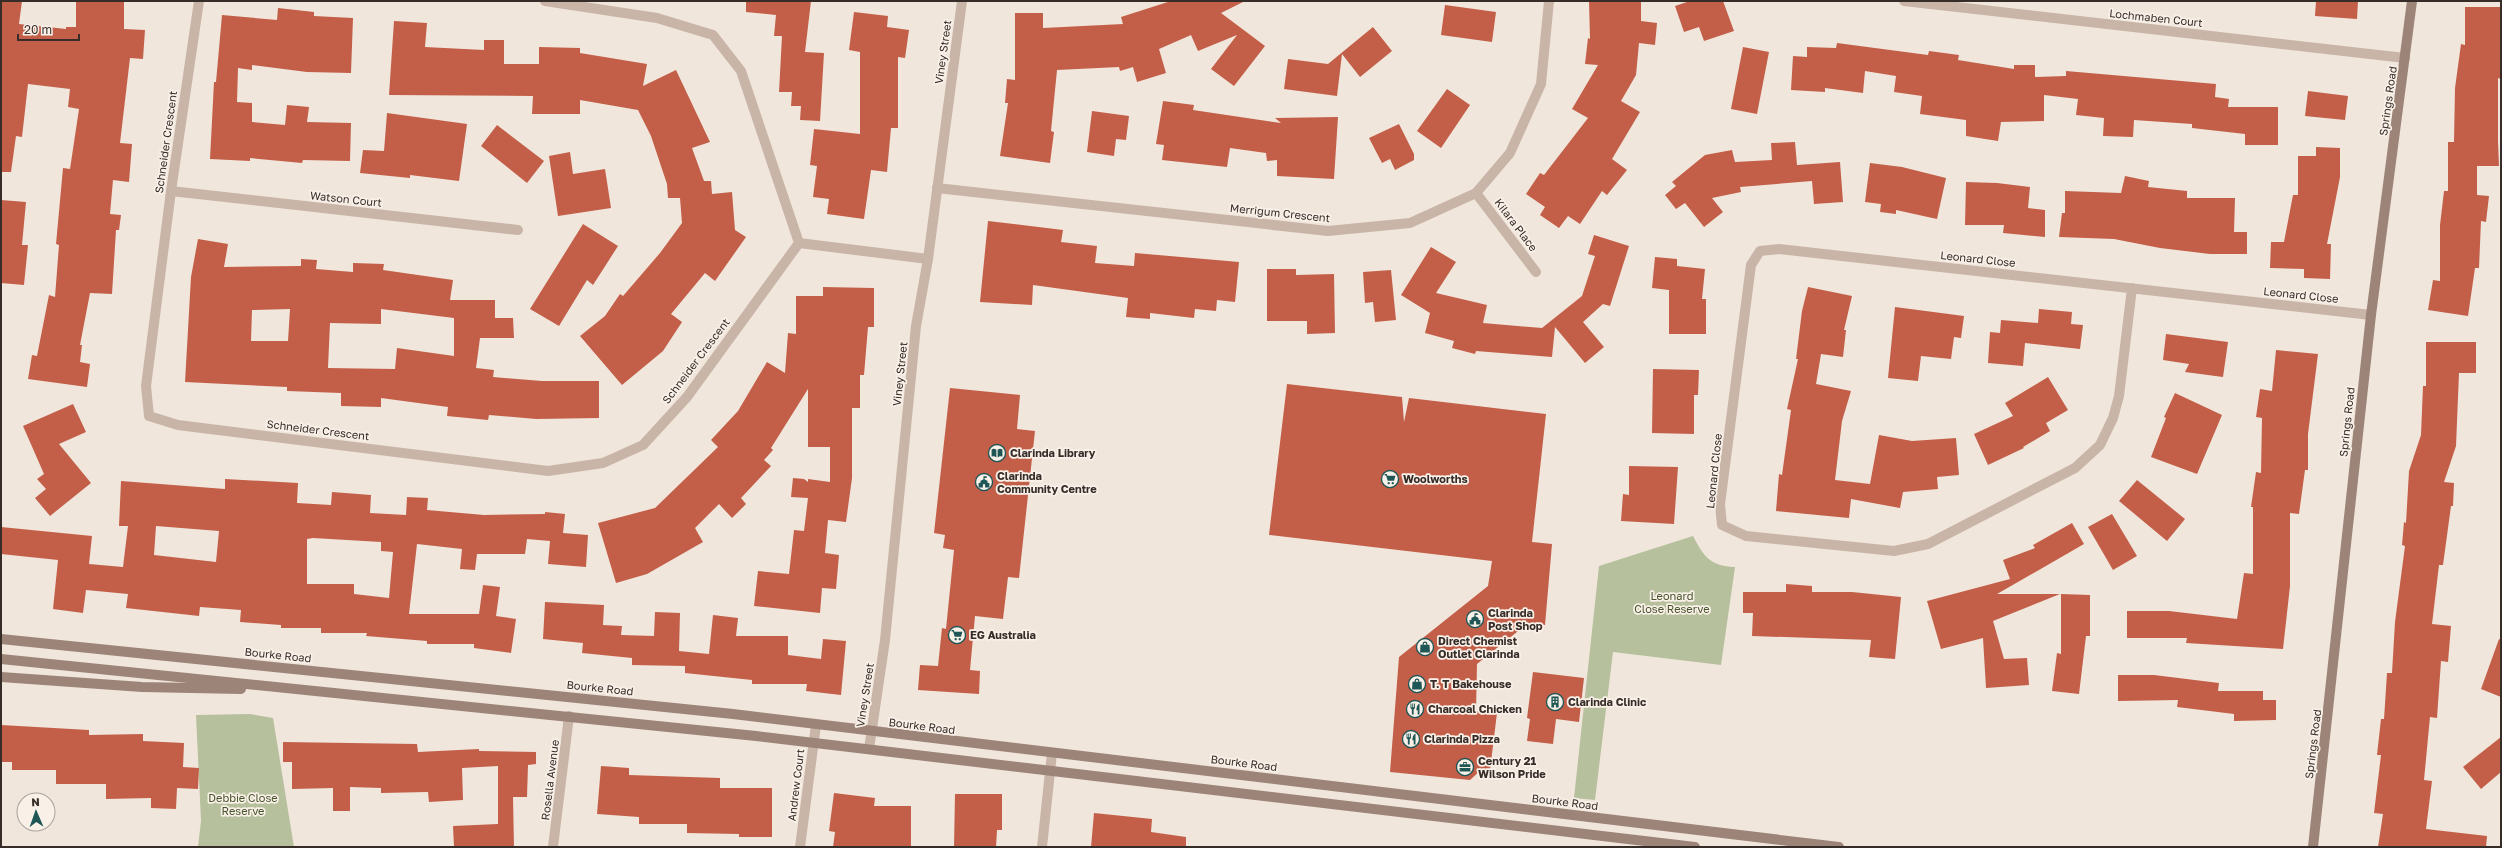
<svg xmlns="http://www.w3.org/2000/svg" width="2502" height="848" font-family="'Golos Text',sans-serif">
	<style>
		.green { fill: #b6c09c }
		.building { fill: #c35f48; fill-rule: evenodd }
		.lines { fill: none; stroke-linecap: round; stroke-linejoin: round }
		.street { stroke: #c9b5a8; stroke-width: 10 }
		.secondary { stroke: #9d8479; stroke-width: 10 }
		.labels { text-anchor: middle; stroke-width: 3.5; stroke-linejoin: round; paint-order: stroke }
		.street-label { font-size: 11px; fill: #362c28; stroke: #f9f0e8 }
		.poi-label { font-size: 11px; font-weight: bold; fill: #362c28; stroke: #f9f0e8; text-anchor: start }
		.park-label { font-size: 11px; fill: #47542c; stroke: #f9f0e8 }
	</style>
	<rect width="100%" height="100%" fill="#f1e6dc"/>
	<g class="green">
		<path d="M1693,536C1704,557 1710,566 1735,567L1721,665L1613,652L1595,800L1574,798L1599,566Z"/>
		<path d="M250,714L273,718L294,847H198L201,821L196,715Z"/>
	</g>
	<g class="building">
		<path d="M1,1H22L19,24L66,29V27H76V1H124V29L145,30L143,59L130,58L120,143L132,144L129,182L113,180L110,214L121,215L119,230H116L112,294L90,293L80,345H82L80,362L90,364L87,387L28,379L32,355L37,356L49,295L55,297L59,245L56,244L63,168L70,169L79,109L68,107L70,89L28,84L22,137L16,136L11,172H1Z"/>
		<path d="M746,1H811L805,52L824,53L820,121L800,120L801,106H791L792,92H779L782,36H774L776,15L746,12Z"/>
		<path d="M1171,1H1245L1221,13L1265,46L1234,86L1211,69L1237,35L1198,51L1191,35L1159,49L1166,73L1137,82L1133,67L1120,71L1119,67L1057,70L1051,131L1054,132L1050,163L1000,156L1008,103H1005L1007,79L1015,80V13H1043V28L1123,24L1121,17Z"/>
		<path d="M1589,1H1641V21L1657,23L1655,45L1639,43L1636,75L1621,101L1640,112L1612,159L1627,170L1607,195L1602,191L1580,224L1568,216L1559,228L1540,215L1545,207L1526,194L1540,173L1544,175L1588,118L1572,109L1598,65L1585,64L1588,38L1590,39Z"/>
		<path d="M1690,1H1723L1734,31L1704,41L1699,27L1684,32L1675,6Z"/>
		<path d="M2316,1H2358L2357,19L2315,16Z"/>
		<path d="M1445,5L1496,12L1492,42L1441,35Z"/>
		<path d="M2465,7H2501V79L2498,78V141L2499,166H2477V195L2489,196L2486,222L2481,221L2479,268H2475L2468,316L2428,310L2433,280L2440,281V225L2444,191H2448V142H2454L2455,88L2461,44L2465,45Z"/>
		<path d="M278,8L314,12V16L353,18L351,73L307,72L252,65V70L238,68L237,102L252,103V122L285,125L287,105L309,107L307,122L351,123L350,161L303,160L302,163L250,158V161L210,159L214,82H216L222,15L277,20Z"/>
		<path d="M854,12L888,16L887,27L909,30L905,58L898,57V128H891L887,172L871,170L864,219L827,214L829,199L813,197L817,166L810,165L814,129L860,134V52L849,50Z"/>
		<path d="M394,21L427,23L425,47L484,50V40H504V64H539V47L580,48V53L647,64L643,86L676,70L710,142L692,148L704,181H711L712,194L732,192L735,230L746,237L715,281L705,273L671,314L682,322L663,351L622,385L580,336L605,316L620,294L623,296L660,253L682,223L680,198H668L667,184L651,136L638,110L580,100V114H532L533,96L389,95Z"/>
		<path d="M1373,27L1392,51L1360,77L1342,54L1337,96L1284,89L1288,59L1328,64Z"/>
		<path d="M1837,43L1928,55L1929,51L1959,55L1958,60L2014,69V65H2035V77L2066,76V71L2216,84L2215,97L2229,99L2228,107H2278V145H2245V134L2192,128V124L2134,120L2133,137L2103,136L2104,118L2076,115L2078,99L2044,95V121L2001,122L1998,141L1966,136V120L1920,114L1922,96L1894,92L1896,76L1865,71L1863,93L1825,88V92L1791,90L1793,56L1807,57V47L1836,48Z"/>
		<path d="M1743,47L1769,52L1757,114L1731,109Z"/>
		<path d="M1447,89L1470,105L1441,148L1417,131Z"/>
		<path d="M2308,91L2348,96L2345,120L2305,116Z"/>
		<path d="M1163,101L1194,105L1193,110L1281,123L1275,118L1338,117L1334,179L1277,176V160L1267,161L1266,153L1230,148L1227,167L1162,160L1164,145L1156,144Z"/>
		<path d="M1092,111L1129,116L1126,140L1116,139L1114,156L1087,152Z"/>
		<path d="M387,113L467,124L459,181L410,175V178L360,173L363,150L384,151Z"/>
		<path d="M1399,124L1414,154V160L1395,170L1390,159L1382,163L1369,138Z"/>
		<path d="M497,125L544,161L527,183L481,146Z"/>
		<path d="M1795,142L1797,165L1840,162L1843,202L1814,204L1812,181L1740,187L1741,192L1712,198L1723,212L1704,227L1685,203L1676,209L1665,195L1676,186L1672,182L1705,155L1732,150L1735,162L1772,160L1771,143Z"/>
		<path d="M2316,147L2340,148V177L2327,244H2331L2330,279L2304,278V269L2270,268L2271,242H2284L2293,195H2298V156H2316Z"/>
		<path d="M570,152L573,174L605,169L611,208L558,216L549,156Z"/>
		<path d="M1870,163L1902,167L1946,178L1937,219L1896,210V214L1880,212L1881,204L1865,202Z"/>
		<path d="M2125,176L2149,181L2148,187L2187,191V198H2235L2234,232H2247V254H2210L2160,248L2114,239L2059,237L2062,213H2065V191L2121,193Z"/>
		<path d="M1966,182L1997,183L2030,187L2028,208L2045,210V237L2003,233L2004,225H1965Z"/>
		<path d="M1,200L26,202L22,245H28L24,285L1,283Z"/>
		<path d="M988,221L1063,230L1061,242L1097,246L1095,263L1134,266L1135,253L1239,262L1235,302L1217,300L1216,311L1195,309L1194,318L1150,313V319L1126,317L1128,298L1033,285L1032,305L980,302Z"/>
		<path d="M583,224L618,246L593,285L587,280L559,326L530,309Z"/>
		<path d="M1594,235L1629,246L1610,306L1603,304L1583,322L1604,347L1585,363L1555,327L1552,357L1476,351L1475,354L1452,348L1454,341L1425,333L1430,313L1401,295L1431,247L1456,262L1436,293L1487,305L1483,323L1542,328L1582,296L1595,256L1588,254Z"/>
		<path d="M198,239L228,244L224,267L301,266V259L317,260L316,269L353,272V263L384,264L383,270L453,280L450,300H495V318H513L514,338H480L476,368L494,370L493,377L542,381H599V418L536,419L489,415L488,420L447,416L448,407L381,398V407L341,406V393L287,391V387L185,382L191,277ZM290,309L288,341H251L252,310ZM381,309L454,318V356L397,348L395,369L328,368L330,323L381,324Z"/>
		<path d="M1655,257L1677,259V266L1705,269L1702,299H1706V334H1669V290L1652,288Z"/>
		<path d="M1267,269H1296V275L1334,274L1335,333L1307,334V321H1267Z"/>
		<path d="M1391,270L1396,320L1375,322L1373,302L1365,303L1363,272Z"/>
		<path d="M823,287L874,288V327H868L864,375H860V408H852V478L846,522L828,520L825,553L839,555L836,589L822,588L820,613L754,606L758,571L789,574L794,530L804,531L808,498L791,497L793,478L804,479L808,482V479L830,482V447H808V389L771,448L773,450L764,460L771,466L741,498L746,504L732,518L719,504L695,528L703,542L647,574L616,583L598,523L655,508L718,447L711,440L738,411L767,362L785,373L788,333L796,334V296H823Z"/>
		<path d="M1808,287L1852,296L1844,330H1846L1843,357L1821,354L1816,384L1851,391L1842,421L1835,480L1870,484L1879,435L1912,441L1956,438L1959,475L1937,477L1938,489L1903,492L1900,508L1851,499L1849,518L1776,511L1779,474L1782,475L1791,410L1787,409L1798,359H1796L1802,311Z"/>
		<path d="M1895,307L1964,316L1961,338L1954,337L1951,359L1921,356L1918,381L1888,378Z"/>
		<path d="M2039,309L2072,312L2071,324L2083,325L2080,349L2025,343L2023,366L1988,363L1990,332L2000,333L2001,320L2038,323Z"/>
		<path d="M2166,334L2228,342L2223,377L2185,372L2189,364L2163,360Z"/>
		<path d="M2426,342H2476V373H2459L2456,446L2444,482L2454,483L2453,506H2451L2443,565H2439L2432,624L2451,626L2448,662L2441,661L2437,718L2430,717L2424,780L2432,781L2426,829L2487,836L2486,847H2378L2383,814L2374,813L2381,755H2377L2381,719H2384L2387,673H2392L2395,622L2405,546L2402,545L2404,522L2406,523L2409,471L2421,435L2423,386H2426Z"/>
		<path d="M2276,350L2318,354L2308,434V470H2305L2299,514L2290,513V586L2283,649L2186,643L2187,638H2127V611H2169L2237,619L2244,573L2253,574V507H2251L2256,472L2261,473L2262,418L2256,417L2260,389L2272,391Z"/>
		<path d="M1653,369L1699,370L1698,395H1694V434L1652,433Z"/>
		<path d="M2048,377L2068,410L2046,423L2050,431L2023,447L2024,448L1988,465L1974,434L2013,416L2005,403Z"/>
		<path d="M1287,384L1402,397L1404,422L1409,398L1546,414L1532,542L1552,544L1545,625L1527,624L1477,664L1476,711L1497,713L1490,770H1481L1470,780L1390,772L1399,657L1488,586L1492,561L1269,535Z"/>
		<path d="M950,388L1020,395L1017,429L1035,431L1019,578L1008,577L1003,619L975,616L970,670L980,671L979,694L918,690L920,665L938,666L942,628L946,629L954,550L943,548L945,535L934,533Z"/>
		<path d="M2175,393L2222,415L2197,474L2151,457L2166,418L2164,417Z"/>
		<path d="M73,404L86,432L59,444L91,483L50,516L35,498L46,489L37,479L44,474L23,426Z"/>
		<path d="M1629,466L1678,467L1674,524L1621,521L1623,494L1629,495Z"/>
		<path d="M225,479L298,483L297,503L331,505L332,492L371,495L370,513L406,515L407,497L428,498L427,510L484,515L545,514V512L565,514L563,533L588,535L586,567L548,564L550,541L527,539L525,554H477L475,570L460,569L462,549L417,544L409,614H479L483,585L500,587L496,616L516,619L511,653L474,648V644H427V641L366,636L367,633H321V628H281V625L240,622L241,610L200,607L199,616L126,608L128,594L86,590L83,613L53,609L58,560L1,554V527L92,536L89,564L123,567L128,526H119L121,481L225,489ZM156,526L219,531L216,562L154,555ZM313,538L381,542V551L393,552L389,598L354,594V584H307V539Z"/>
		<path d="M2137,480L2185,519L2167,541L2119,501Z"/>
		<path d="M2112,514L2137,556L2113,570L2088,527Z"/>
		<path d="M2072,523L2084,544L1997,594H2060L1993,621L2004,659L2027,658L2029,685L1986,688L1983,638L1941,649L1927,601L2010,579L2003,560L2035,548L2033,545Z"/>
		<path d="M1786,584L1812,586V592H1852L1901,597L1895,659L1869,657L1871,640L1752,636L1753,613H1743V592H1786Z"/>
		<path d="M2061,594L2090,595V636H2086L2079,694L2052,691L2057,653L2061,654Z"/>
		<path d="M545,602L604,605L603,625L622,626L621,635L654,636L655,612L680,613L679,651L709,654L713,615L738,618L736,636H788V655L821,659L823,639L846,641L841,695L806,691L807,684H752V680L685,673V666L632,665V658L582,653L583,643L543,639Z"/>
		<path d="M2499,639L2501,640V697L2481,689Z"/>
		<path d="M1533,672L1584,678L1579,722L1556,719L1553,744L1527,741L1530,719L1527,718Z"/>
		<path d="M2118,675H2154L2219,683L2218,691H2263V700H2276V720L2234,721V714L2177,707L2178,700L2118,701Z"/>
		<path d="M1,725L89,730V735L143,734V741L184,743L183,767L199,768L198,789L177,788L176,809L151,808V798L106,799V784H56V770H12V762H1Z"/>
		<path d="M2501,737V772L2481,789L2463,767Z"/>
		<path d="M283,742L417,744L418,752L479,749V751L536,752V764L528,765L527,797H513L514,847H454L453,826L498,824V766L462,768L463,800L429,802L428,792L381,793V788L350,787V811H333V788L292,789V762H283Z"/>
		<path d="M601,766L629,768V775L720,778V788H772V837H739V834L687,833V824H639V817L597,814Z"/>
		<path d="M834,793L875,798L874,806H911V847H833L835,832L829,831Z"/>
		<path d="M955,794H1002V830H997L996,847H954Z"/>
		<path d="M1094,813L1152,819L1151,832L1186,837V847H1091Z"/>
	</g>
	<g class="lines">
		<g class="street">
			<path d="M199,1L171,191L146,386L149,416L178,425L548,471L603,463L643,445L687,397L799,243"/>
			<path d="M545,1L657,18L713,35L741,71L799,243"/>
			<path d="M1904,1L2405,58"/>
			<path d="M937,188L1328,231L1410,223L1476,193L1510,153L1541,84L1549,1"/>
			<path d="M171,191L518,230"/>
			<path d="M1476,193L1536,272"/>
			<path d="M799,243L928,259"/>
			<path d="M2132,288L2119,396L2113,418L2100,445L2075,468L1928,544L1894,551L1746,536L1722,525L1720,504L1751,265L1760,251L1779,249L2371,315"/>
			<path d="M869,749L885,640L916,326L928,259L962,1"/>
			<path d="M553,847L569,716"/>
			<path d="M800,847L816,725"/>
			<path d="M1042,847L1052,753"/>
		</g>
		<g class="secondary">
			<path d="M1,639L733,714L1839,847"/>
			<path d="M1,659L756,736L1695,847"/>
			<path d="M1,677L142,687L241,689"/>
			<path d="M2313,847L2371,315L2412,1"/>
		</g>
	</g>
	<defs>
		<g id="library-ring" transform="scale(0.9)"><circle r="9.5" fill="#f9f0e8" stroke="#1f5656" stroke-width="1.5"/><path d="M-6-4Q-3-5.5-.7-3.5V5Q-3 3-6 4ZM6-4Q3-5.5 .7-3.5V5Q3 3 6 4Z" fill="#1f5656"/></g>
		<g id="supermarket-ring" transform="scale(0.9)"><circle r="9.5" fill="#f9f0e8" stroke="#1f5656" stroke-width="1.5"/><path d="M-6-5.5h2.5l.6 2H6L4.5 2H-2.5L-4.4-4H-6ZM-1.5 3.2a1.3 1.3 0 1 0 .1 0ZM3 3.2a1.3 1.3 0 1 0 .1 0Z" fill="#1f5656"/></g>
		<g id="civic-ring" transform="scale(0.9)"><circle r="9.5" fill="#f9f0e8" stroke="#1f5656" stroke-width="1.5"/><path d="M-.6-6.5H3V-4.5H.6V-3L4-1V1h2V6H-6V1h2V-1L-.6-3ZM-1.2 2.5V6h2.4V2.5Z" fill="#1f5656"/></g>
		<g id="shop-ring" transform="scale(0.9)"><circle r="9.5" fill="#f9f0e8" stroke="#1f5656" stroke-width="1.5"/><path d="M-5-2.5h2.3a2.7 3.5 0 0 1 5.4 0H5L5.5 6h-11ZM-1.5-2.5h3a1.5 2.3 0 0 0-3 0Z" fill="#1f5656"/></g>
		<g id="building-ring" transform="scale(0.9)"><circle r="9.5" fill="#f9f0e8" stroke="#1f5656" stroke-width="1.5"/><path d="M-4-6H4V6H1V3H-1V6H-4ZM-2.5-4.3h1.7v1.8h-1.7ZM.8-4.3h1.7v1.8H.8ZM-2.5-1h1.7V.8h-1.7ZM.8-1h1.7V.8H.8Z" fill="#1f5656"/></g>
		<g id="restaurant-ring" transform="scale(0.9)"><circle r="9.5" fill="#f9f0e8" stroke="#1f5656" stroke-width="1.5"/><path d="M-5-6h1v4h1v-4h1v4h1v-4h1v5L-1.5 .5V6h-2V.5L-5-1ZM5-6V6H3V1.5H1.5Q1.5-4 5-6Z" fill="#1f5656"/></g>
		<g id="office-ring" transform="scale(0.9)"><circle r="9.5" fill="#f9f0e8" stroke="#1f5656" stroke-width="1.5"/><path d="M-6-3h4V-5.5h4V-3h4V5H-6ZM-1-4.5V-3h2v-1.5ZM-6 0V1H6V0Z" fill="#1f5656"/></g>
	</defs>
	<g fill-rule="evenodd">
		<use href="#library-ring" x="997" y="453"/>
		<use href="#supermarket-ring" x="1390" y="479"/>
		<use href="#civic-ring" x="984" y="482"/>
		<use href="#civic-ring" x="1475" y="619"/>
		<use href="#supermarket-ring" x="957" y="635"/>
		<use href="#shop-ring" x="1425" y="647"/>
		<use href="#shop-ring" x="1417" y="684"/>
		<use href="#building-ring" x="1555" y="702"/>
		<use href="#restaurant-ring" x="1415" y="709"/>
		<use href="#restaurant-ring" x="1411" y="739"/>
		<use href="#office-ring" x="1465" y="767"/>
	</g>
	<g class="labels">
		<g class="street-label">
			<text transform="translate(2156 18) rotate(6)" y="4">Lochmaben Court</text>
			<text transform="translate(943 52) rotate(-82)" y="4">Viney Street</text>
			<text transform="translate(2388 101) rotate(-82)" y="4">Springs Road</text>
			<text transform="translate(166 142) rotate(-82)" y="4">Schneider Crescent</text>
			<text transform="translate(346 199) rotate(6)" y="4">Watson Court</text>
			<text transform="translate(1280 213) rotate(6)" y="4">Merrigum Crescent</text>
			<text transform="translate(1516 225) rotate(53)" y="4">Kilara Place</text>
			<text transform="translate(1978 259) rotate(6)" y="4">Leonard Close</text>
			<text transform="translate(2301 295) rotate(6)" y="4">Leonard Close</text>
			<text transform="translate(696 361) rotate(-53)" y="4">Schneider Crescent</text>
			<text transform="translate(900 374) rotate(-84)" y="4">Viney Street</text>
			<text transform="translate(2347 422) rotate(-84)" y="4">Springs Road</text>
			<text transform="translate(318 430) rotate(7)" y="4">Schneider Crescent</text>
			<text transform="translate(1714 471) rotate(-84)" y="4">Leonard Close</text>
			<text transform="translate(278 655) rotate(6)" y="4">Bourke Road</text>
			<text transform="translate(600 688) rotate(6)" y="4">Bourke Road</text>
			<text transform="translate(865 695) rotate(-81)" y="4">Viney Street</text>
			<text transform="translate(922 726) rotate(7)" y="4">Bourke Road</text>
			<text transform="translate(2313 744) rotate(-83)" y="4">Springs Road</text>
			<text transform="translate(1244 763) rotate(7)" y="4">Bourke Road</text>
			<text transform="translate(550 780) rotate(-83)" y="4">Rosella Avenue</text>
			<text transform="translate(796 785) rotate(-83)" y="4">Andrew Court</text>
			<text transform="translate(1565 802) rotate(7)" y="4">Bourke Road</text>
		</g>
		<g class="poi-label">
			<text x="1010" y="457">Clarinda Library</text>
			<text x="997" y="480">Clarinda<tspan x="997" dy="13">Community Centre</tspan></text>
			<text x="1403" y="483">Woolworths</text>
			<text x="1488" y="617">Clarinda<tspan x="1488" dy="13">Post Shop</tspan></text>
			<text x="970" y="639">EG Australia</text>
			<text x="1438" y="645">Direct Chemist<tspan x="1438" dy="13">Outlet Clarinda</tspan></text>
			<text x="1430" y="688">T. T Bakehouse</text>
			<text x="1568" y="706">Clarinda Clinic</text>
			<text x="1428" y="713">Charcoal Chicken</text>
			<text x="1424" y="743">Clarinda Pizza</text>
			<text x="1478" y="765">Century 21<tspan x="1478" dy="13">Wilson Pride</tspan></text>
		</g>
		<g class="park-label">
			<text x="1672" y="600">Leonard<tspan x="1672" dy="13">Close Reserve</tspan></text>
			<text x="243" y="802">Debbie Close<tspan x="243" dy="13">Reserve</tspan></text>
		</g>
	</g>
	<rect width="2502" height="848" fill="none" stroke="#362c28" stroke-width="4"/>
	<g transform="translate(36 812) rotate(358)"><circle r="19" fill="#f9f0e8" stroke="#aba29b"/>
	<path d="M0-3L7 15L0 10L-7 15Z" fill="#1f5656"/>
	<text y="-6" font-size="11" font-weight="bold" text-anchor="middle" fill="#362c28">N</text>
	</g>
	<path d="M18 34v6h61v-6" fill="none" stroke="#362c28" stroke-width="2"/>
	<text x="24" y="34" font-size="12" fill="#362c28" stroke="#f9f0e8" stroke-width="3" paint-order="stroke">20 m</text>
</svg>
